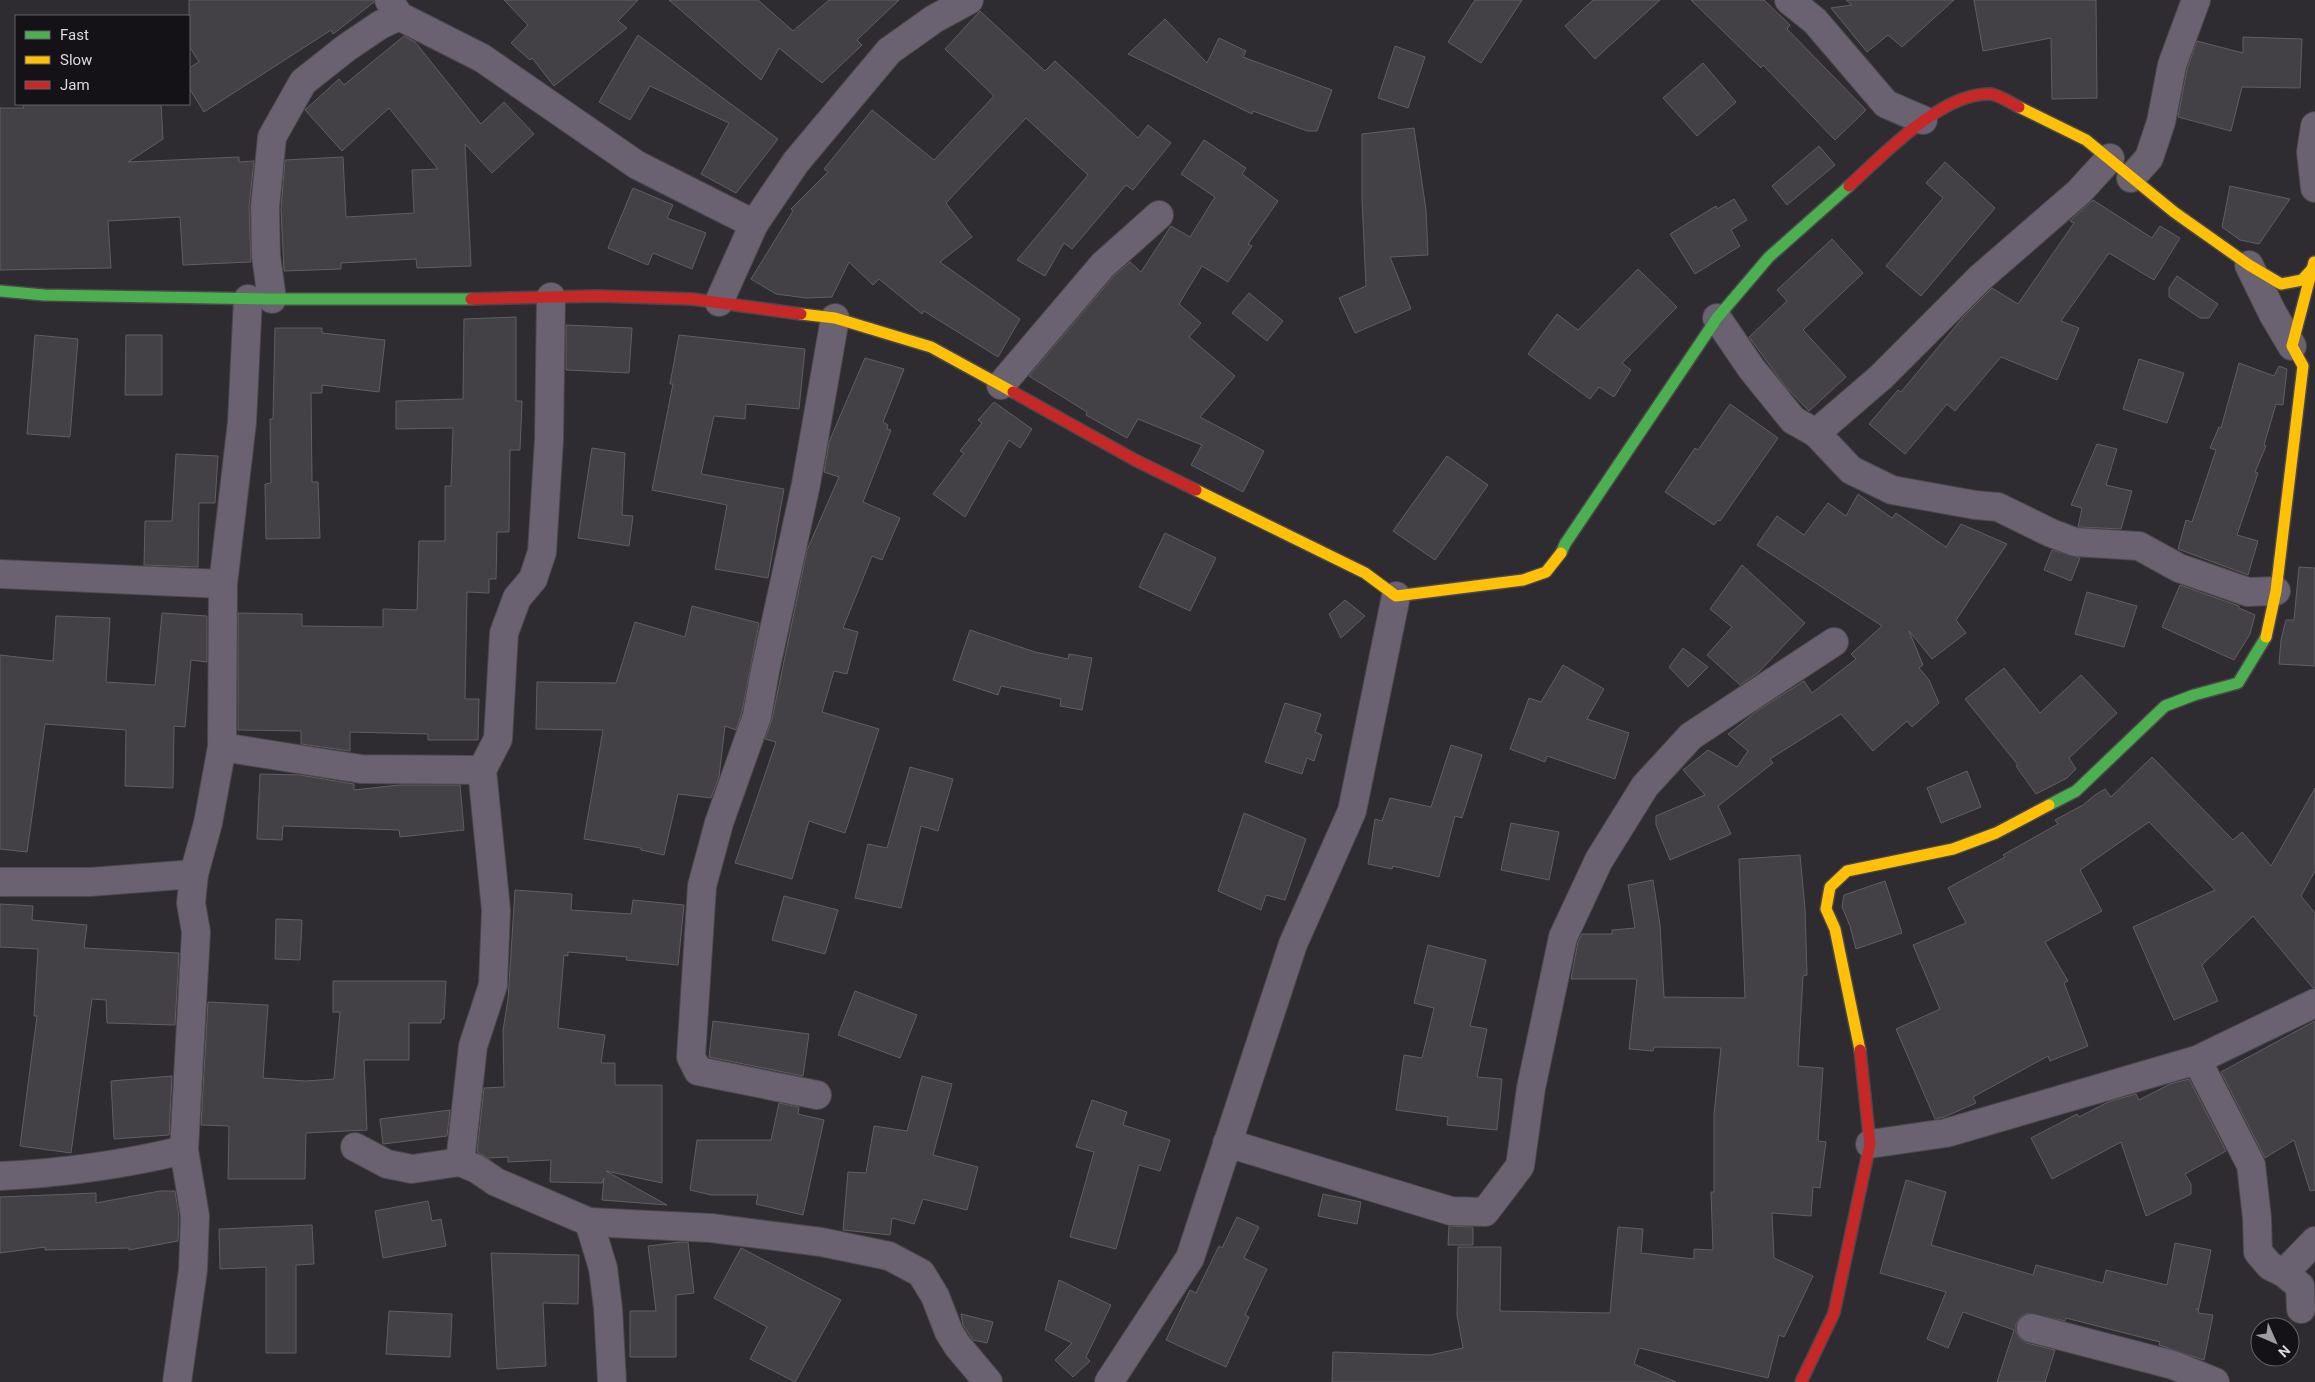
<svg xmlns="http://www.w3.org/2000/svg" width="2315" height="1382" font-family="Roboto,sans-serif">
	<style>
		.building { fill: #434146; stroke: #615e63 }
		.lines { fill: none; stroke-linecap: round; stroke-linejoin: round }
		.street-casing { stroke: #4a484c; stroke-width: 30 }
		.fast-casing { stroke: #4a484c; stroke-width: 14 }
		.slow-casing { stroke: #4a484c; stroke-width: 14 }
		.jam-casing { stroke: #4a484c; stroke-width: 14 }
		.street { stroke: #6a6270; stroke-width: 28 }
		.fast { stroke: #4caf50; stroke-width: 11 }
		.slow { stroke: #ffc107; stroke-width: 11 }
		.jam { stroke: #c62828; stroke-width: 11 }
	</style>
	<rect width="100%" height="100%" fill="#2e2b31"/>
	<g class="building">
		<path d="M189,0H373L374,2L333,34L331,30L204,112L189,88V68L199,62L189,46Z"/>
		<path d="M504,0H638L618,21L627,28L554,86L532,58L530,60L511,43L528,25Z"/>
		<path d="M669,0H758L793,31L829,0H899L857,40L862,45L822,83L779,48L761,80Z"/>
		<path d="M1475,0H1522L1481,63L1448,42Z"/>
		<path d="M1593,0H1660L1595,59L1565,26Z"/>
		<path d="M1691,0H1764L1790,25L1787,29L1866,110L1835,140L1763,65L1761,68Z"/>
		<path d="M1846,0H1954L1902,47L1888,35L1867,52L1831,8L1852,5Z"/>
		<path d="M1974,0H2096L2097,98L2052,99L2051,38L1983,51Z"/>
		<path d="M980,11L1045,71L1055,61L1138,138L1148,125L1171,143L1133,190L1126,185L1072,249L1064,243L1045,276L1017,260L1088,175L1026,118L946,203L972,237L940,262L1020,319L998,357L924,311L922,314L879,279L873,285L849,262L832,297L806,298L776,294L751,279L793,211L791,209L828,172L824,169L872,110L934,160L994,96L945,49Z"/>
		<path d="M1165,19L1207,63L1219,38L1246,51L1243,57L1332,90L1317,131H1307L1253,111L1252,114L1128,54Z"/>
		<path d="M638,35L778,139L736,193L701,174L729,123L650,86L630,120L599,102Z"/>
		<path d="M404,36L415,42L481,124L504,102L534,134L492,173L465,144L471,266L417,268L416,259L341,263V269L284,271L281,208L285,160L343,157L346,217L414,213L412,170L438,169L389,108L342,151L305,110L339,79L344,85Z"/>
		<path d="M2243,37L2302,39L2300,88L2242,87L2231,131L2178,117L2187,69L2197,41L2243,53Z"/>
		<path d="M1395,46L1425,57L1408,108L1378,98Z"/>
		<path d="M1703,63L1736,102L1697,136L1663,98Z"/>
		<path d="M22,104H161L163,139L128,162L239,157V162L254,161L249,207L251,262L183,265L180,217L108,221L111,268L0,270V108H24Z"/>
		<path d="M1414,128L1426,210L1428,255L1390,257L1411,309L1355,333L1339,298L1366,286L1362,199V134Z"/>
		<path d="M1204,140L1246,168L1242,174L1278,201L1248,244L1252,246L1228,282L1202,266L1179,304L1201,323L1189,337L1235,376L1200,417L1264,451L1243,492L1191,465L1202,445L1138,419L1127,438L1086,415L1087,412L1029,376L1114,276L1130,262L1141,272L1171,226L1190,237L1215,197L1181,174Z"/>
		<path d="M1819,146L1835,165L1787,205L1772,186Z"/>
		<path d="M1945,162L1995,208L1921,296L1886,266L1943,198L1926,183Z"/>
		<path d="M2230,186L2290,199L2259,244L2240,240L2222,227Z"/>
		<path d="M633,188L673,205L667,218L706,233L692,269L653,253L648,265L608,248Z"/>
		<path d="M1734,199L1747,220L1731,230L1740,246L1695,274L1670,234L1716,206L1717,209Z"/>
		<path d="M2093,200L2152,238L2160,226L2180,238L2154,280L2109,253L2061,321L2079,328L2057,380L2001,357L1955,411L1947,404L1905,454L1869,424L1898,390L1901,392L1964,316L1992,288L2018,304L2074,223L2070,221Z"/>
		<path d="M1832,239L1863,273L1803,330L1846,377L1809,411L1785,386L1749,337L1787,301L1777,290Z"/>
		<path d="M1638,269L1677,307L1622,363L1631,370L1614,397L1599,387L1590,399L1528,354L1557,314L1578,330Z"/>
		<path d="M2177,276L2218,304L2209,318H2200L2169,297V288Z"/>
		<path d="M1249,293L1283,321L1267,341L1232,313Z"/>
		<path d="M516,317V401H522L520,450H510L509,532H497L496,579H489V593L467,592L465,699H479L478,740H428V734L350,732V751L301,744V731L238,730V613L302,614V626L383,627V609L417,610L419,541H445V486H451L453,428L396,429V401L463,399L464,319Z"/>
		<path d="M566,325L632,328L629,373L566,370Z"/>
		<path d="M275,328H322V333L385,340L379,392L322,385V393H311L312,482H318L320,538L266,539L265,484L271,483L270,419H273Z"/>
		<path d="M35,335L78,339L70,437L27,434Z"/>
		<path d="M126,335H162V395H125Z"/>
		<path d="M679,335L805,349L799,409L746,404L745,419L714,416L701,474L784,489L768,578L715,569L727,505L652,490L673,384H670Z"/>
		<path d="M865,358L904,369L883,422L888,425L887,429L891,430L863,502L900,518L882,560L872,556L843,628L858,632L847,674L834,671L822,712L879,729L845,833L809,821L792,879L735,863L776,742L765,739L772,719L807,550L839,477L824,472L829,442Z"/>
		<path d="M2139,359L2184,373L2167,423L2123,409Z"/>
		<path d="M2239,363L2274,376L2279,366L2287,369L2283,405L2276,404L2264,445L2266,446L2255,472L2258,473L2237,535L2258,541L2248,575L2178,549L2186,520L2192,522L2216,450L2210,448L2219,427L2221,428Z"/>
		<path d="M994,402L1032,429L1020,448L1009,440L965,517L933,494L964,453L960,451L982,423L978,420Z"/>
		<path d="M1730,404L1778,438L1720,521L1718,520L1714,525L1665,492L1695,448L1698,450Z"/>
		<path d="M2097,444L2117,449L2106,485L2132,491L2121,529L2078,527L2082,508L2071,505Z"/>
		<path d="M592,448L625,453L622,515L633,516L629,546L578,538Z"/>
		<path d="M176,454L218,456L215,503H199L198,567L144,565L145,521H172Z"/>
		<path d="M1447,456L1488,485L1435,560L1393,531Z"/>
		<path d="M1858,494L1892,518L1896,513L1946,547L1961,524L2007,544L1956,620L1966,633L1932,659L1909,631L1923,665L1919,668L1929,680L1939,703L1912,727L1907,721L1873,751L1841,714L1770,759L1773,763L1718,806L1731,834L1670,860L1656,825V816L1705,795L1683,770L1708,750L1737,767L1748,751L1728,734L1757,711L1804,681L1812,693L1856,659L1851,654L1882,626L1757,545L1777,516L1804,535L1828,503L1846,516Z"/>
		<path d="M1165,533L1216,558L1190,611L1139,587Z"/>
		<path d="M2052,550L2080,558L2071,581L2044,570Z"/>
		<path d="M1742,565L1805,623L1759,672L1740,685L1707,655L1732,627L1710,609Z"/>
		<path d="M2299,567L2315,568V666L2279,664L2281,640L2286,620H2294Z"/>
		<path d="M2180,585L2239,606V608L2255,615L2250,634L2234,660L2162,627Z"/>
		<path d="M2087,592L2137,606L2124,647L2075,634Z"/>
		<path d="M1345,600L1365,616L1341,638L1329,614Z"/>
		<path d="M692,606L759,623L742,712L736,730L725,726L719,777L711,798L678,794L664,855L641,850V848L584,839L603,730L536,729L537,682L616,683L635,622L685,637Z"/>
		<path d="M162,613L207,616V662L191,660L185,727L174,726L173,788L125,786L126,730L45,724L27,852L0,849V655L53,661L56,616L110,618L106,682L155,685Z"/>
		<path d="M970,630L1035,652L1068,659L1069,654L1092,658L1082,710L1060,706L1061,699L1001,686L998,695L953,680Z"/>
		<path d="M1683,648L1708,667L1688,687L1669,667Z"/>
		<path d="M1563,665L1604,689L1587,719L1629,733L1615,779L1547,756L1545,762L1510,749L1529,698L1541,702Z"/>
		<path d="M2004,668L2040,713L2081,675L2117,713L2069,758L2076,769L2067,778L2036,794L2016,766L2018,765L1965,699Z"/>
		<path d="M1285,703L1321,714L1315,732L1322,735L1314,761L1307,758L1302,774L1265,762Z"/>
		<path d="M1451,745L1482,755L1462,818L1455,816L1439,877L1393,866L1392,869L1368,864L1375,819L1382,821L1390,798L1431,807Z"/>
		<path d="M2152,757L2233,840L2242,832L2271,866L2315,788V871L2301,896L2315,913V988H2313L2253,916L2202,965L2218,1001L2174,1020L2133,927L2215,890L2149,822L2080,870L2102,911L2045,942L2068,981L2064,983L2088,1046L2050,1061L2048,1056L1973,1097L1976,1103L1944,1117L1935,1119L1896,1029L1940,1009L1913,945L1966,923L1948,888L2005,857L2003,855L2058,824L2055,820L2083,805L2095,795L2105,789L2111,797Z"/>
		<path d="M910,767L953,779L938,831L921,826L901,908L855,898L868,844L887,848Z"/>
		<path d="M1967,771L1981,807L1941,823L1927,788Z"/>
		<path d="M260,774L300,775L354,784V790L399,785H460L464,830L400,837L399,830L283,826L282,840L257,839Z"/>
		<path d="M1244,813L1306,839L1285,900L1266,895L1261,910L1218,891Z"/>
		<path d="M1511,823L1559,832L1549,880L1501,870Z"/>
		<path d="M1800,855L1805,909L1807,975L1803,976L1798,1066L1823,1068L1818,1141L1826,1142L1820,1188L1813,1187L1811,1216L1772,1213L1774,1258L1813,1276L1784,1337L1779,1335L1768,1378L1639,1348L1634,1364L1676,1382H1332L1333,1352L1430,1355L1463,1348L1457,1315L1458,1247H1501L1500,1311L1610,1313L1618,1227L1643,1229L1641,1253L1694,1259V1249L1713,1250L1711,1192H1714V1114L1721,1048L1654,1047L1653,1051L1629,1049L1637,979H1571L1578,942L1582,934H1612V930L1635,928L1628,885L1653,880L1660,925L1664,997L1745,998L1739,859Z"/>
		<path d="M1885,881L1902,933L1856,949L1850,926L1842,907L1844,895Z"/>
		<path d="M515,890L572,894L571,910L631,914L633,900L684,905L678,965L626,960L627,957L568,952V956L564,955L558,1028L605,1035L601,1063H615V1085H662V1183L606,1171L667,1205L602,1200L604,1178L602,1183L550,1182L551,1160L508,1162V1157L488,1158L477,1152L484,1088L504,1087L503,1030L508,1000Z"/>
		<path d="M784,896L838,910L825,954L772,940Z"/>
		<path d="M0,904L33,906L32,920L87,925L84,948L179,953L175,1025L107,1023L106,1000L92,999L71,1153L20,1146L37,1016H34L38,949L0,947Z"/>
		<path d="M276,919L302,920L300,960L275,959Z"/>
		<path d="M1428,945L1486,960L1470,1026L1487,1029L1477,1077L1502,1079L1497,1130L1447,1125L1448,1117L1396,1110L1404,1055L1422,1058L1434,1008L1414,1003Z"/>
		<path d="M333,981H446L444,1019H441V1023H409V1060H364L367,1130L306,1133L305,1179H228L229,1126L201,1125L208,1002L268,1005L263,1078L306,1081L334,1079L340,1012H333Z"/>
		<path d="M855,991L917,1015L900,1058L838,1035Z"/>
		<path d="M713,1021L809,1034L803,1076L709,1057Z"/>
		<path d="M2315,1021V1190L2310,1191L2294,1140L2265,1158L2221,1072Z"/>
		<path d="M172,1076L169,1135L114,1139L111,1081Z"/>
		<path d="M922,1076L952,1084L933,1155L978,1167L967,1210L923,1199L914,1224L892,1218L890,1235L843,1230L848,1172L866,1173L874,1126L907,1131Z"/>
		<path d="M2189,1079L2226,1151L2185,1174L2191,1184V1194L2146,1216L2121,1142L2052,1179L2031,1138L2077,1114L2079,1117L2108,1102L2136,1094L2139,1100L2170,1084Z"/>
		<path d="M1092,1100L1127,1112L1123,1125L1170,1140L1160,1171L1139,1165L1116,1249L1070,1237L1094,1152L1076,1147Z"/>
		<path d="M779,1103L799,1107L798,1114L824,1120L803,1215L756,1204L758,1195H711L690,1190L697,1140H771Z"/>
		<path d="M450,1110L447,1136L383,1144L380,1119Z"/>
		<path d="M1906,1180L1946,1192L1931,1245L2033,1275L2036,1265L2103,1283L2106,1270L2167,1285L2175,1243L2211,1250L2199,1308L2196,1309H2199L2198,1313L2213,1315L2204,1360L2159,1345L2160,1342L2066,1318L2065,1321L2027,1313L2020,1317L2016,1324V1332L2020,1339L2027,1343L2055,1350L2045,1382H1997L2014,1330L1963,1312L1948,1348L1927,1339L1946,1292L1880,1273Z"/>
		<path d="M160,1191H175L179,1217L178,1241L129,1250V1248L45,1250V1247L0,1253V1197L96,1193V1203Z"/>
		<path d="M1323,1194L1361,1202L1357,1224L1318,1216Z"/>
		<path d="M428,1201L432,1221L441,1219L446,1246L383,1258L375,1211Z"/>
		<path d="M1237,1217L1259,1227L1244,1258L1267,1269L1245,1315L1249,1317L1226,1367L1166,1340L1190,1290L1196,1293L1219,1246L1222,1248Z"/>
		<path d="M312,1225L314,1264L296,1265V1353H266V1267L220,1269L219,1229Z"/>
		<path d="M1449,1226L1473,1227V1245H1448Z"/>
		<path d="M680,1242H688L694,1293L676,1295V1357H630V1311H656L648,1246Z"/>
		<path d="M741,1248L841,1300L795,1382L750,1359L767,1327L714,1298Z"/>
		<path d="M491,1253L579,1255L578,1304L543,1303L546,1366L497,1369Z"/>
		<path d="M1059,1280L1111,1305L1086,1357L1090,1361L1073,1377L1055,1360L1072,1343L1045,1330Z"/>
		<path d="M389,1311L452,1314L450,1357L386,1354Z"/>
		<path d="M961,1314L993,1322L987,1343L973,1340L963,1325Z"/>
	</g>
	<g class="lines">
		<g class="street-casing">
			<g id="street">
				<path d="M389,0L399,16L482,58L637,165L754,224"/>
				<path d="M1789,0L1815,21L1886,104L1923,120"/>
				<path d="M2315,126L2311,152L2315,188"/>
				<path d="M2131,178L2149,158L2161,122L2172,65L2196,0"/>
				<path d="M2249,265L2273,314L2292,346"/>
				<path d="M272,299L266,256L265,207L272,137L303,82L346,48L380,25L399,16"/>
				<path d="M719,302L754,224L796,162L889,51L934,19L969,0"/>
				<path d="M1717,318L1751,368L1793,420L1816,433L1851,470L1892,490L1975,505L1998,507L2051,533L2075,542L2139,546L2179,568L2248,592L2276,591"/>
				<path d="M1001,385L1103,265L1159,215"/>
				<path d="M1816,433L1881,377L1980,278L2079,192L2110,158"/>
				<path d="M0,574L223,584"/>
				<path d="M222,747L361,769L482,770"/>
				<path d="M0,882H90L194,874"/>
				<path d="M2197,1060L2251,1165L2257,1218L2258,1252L2270,1266L2284,1273"/>
				<path d="M817,1095L698,1071L691,1057L702,886L719,823L757,716L765,671L806,484L835,318"/>
				<path d="M1227,1143L1451,1211L1485,1212L1520,1166L1531,1088L1563,937L1599,860L1645,786L1691,736L1834,642"/>
				<path d="M1870,1144L1946,1133L2197,1060L2315,1003"/>
				<path d="M355,1147L387,1164L412,1169L460,1162L477,1169L496,1182L589,1222L711,1228L821,1242L889,1256L921,1273L935,1296L949,1332L957,1345L988,1382"/>
				<path d="M184,1150L196,932L191,903L194,874L208,823L222,747L223,584L242,422L248,299"/>
				<path d="M460,1162L473,1046L493,985L496,910L482,770L498,739L504,633L517,598L533,579L542,552L549,440L551,297"/>
				<path d="M0,1176C64,1173 122,1165 184,1150L195,1216L193,1270L177,1382"/>
				<path d="M589,1222L603,1268L608,1308L612,1382"/>
				<path d="M2301,1309L2300,1286L2284,1273L2315,1241"/>
				<path d="M2031,1328L2173,1365L2215,1382"/>
				<path d="M1109,1382L1190,1258L1293,944L1352,811L1396,596"/>
			</g>
		</g>
		<g class="fast-casing">
			<g id="fast">
				<path d="M0,291L44,295L272,299H471"/>
				<path d="M1561,553L1565,544L1717,318L1769,257L1849,186"/>
				<path d="M2049,805L2076,791L2165,706L2194,695L2238,683L2266,637"/>
			</g>
		</g>
		<g class="slow-casing">
			<g id="slow">
				<path d="M2019,107L2086,140L2174,212L2249,265L2281,284L2302,280L2313,268"/>
				<path d="M801,314L835,318L931,347L1013,392"/>
				<path d="M1196,490L1365,573L1396,596L1523,580L1546,572L1561,553"/>
				<path d="M2266,637L2276,591L2303,366L2292,346L2314,262"/>
				<path d="M1860,1050L1835,929L1826,909L1830,887L1847,871L1953,849L1996,833L2049,805"/>
			</g>
		</g>
		<g class="jam-casing">
			<g id="jam">
				<path d="M1849,186C1883,155 1943,91 1991,94C1999,95 2011,103 2019,107"/>
				<path d="M471,299L597,296L692,299L801,314"/>
				<path d="M1013,392L1135,460L1196,490"/>
				<path d="M1801,1382L1834,1313L1870,1144L1860,1050"/>
			</g>
		</g>
		<use href="#street" class="street"/>
		<use href="#fast" class="fast"/>
		<use href="#slow" class="slow"/>
		<use href="#jam" class="jam"/>
	</g>
	<rect x="15" y="15" width="175" height="90" fill="#151217" stroke="#646167"/>
	<rect x="25" y="31" width="25" height="8" fill="#4caf50" stroke="#646167"/>
	<text x="60" y="40" font-size="15" fill="#dbd8e0">Fast</text>
	<rect x="25" y="56" width="25" height="8" fill="#ffc107" stroke="#646167"/>
	<text x="60" y="65" font-size="15" fill="#dbd8e0">Slow</text>
	<rect x="25" y="81" width="25" height="8" fill="#c62828" stroke="#646167"/>
	<text x="60" y="90" font-size="15" fill="#dbd8e0">Jam</text>
	<g transform="translate(2275 1342) rotate(135)"><circle r="24" fill="#151217" stroke="#646167"/>
	<path d="M0-4L9 19L0 12L-9 19Z" fill="#9e9ba3"/>
	<text y="-8" font-size="14" font-weight="bold" text-anchor="middle" fill="#dbd8e0">N</text>
	</g>
</svg>
